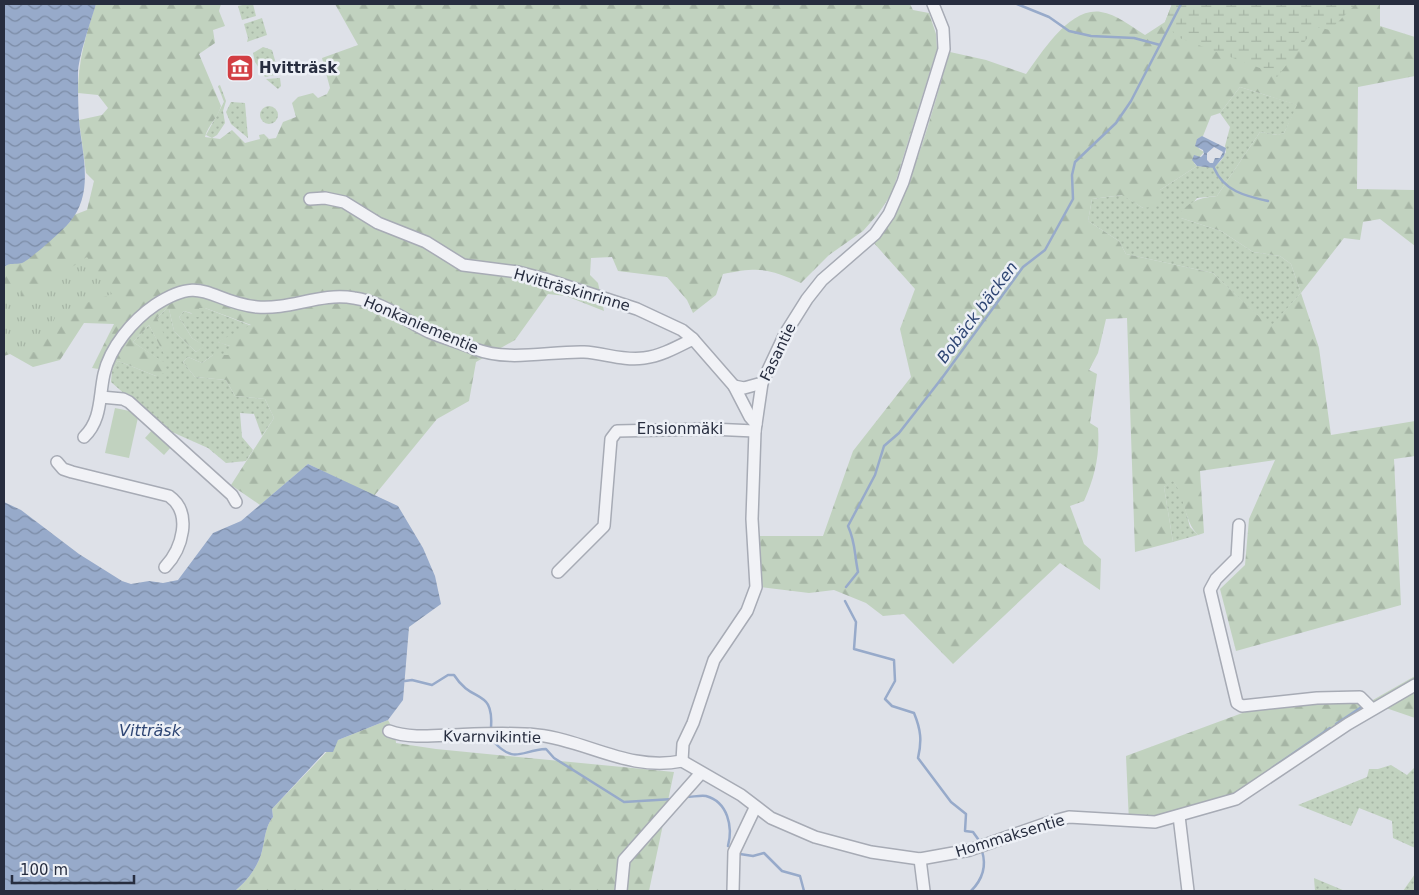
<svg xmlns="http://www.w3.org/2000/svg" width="1419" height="895" font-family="'DejaVu Sans',sans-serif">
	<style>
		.grass { fill: url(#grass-dots) }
		.forest { fill: url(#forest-firs); fill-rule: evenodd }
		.wetland { fill: url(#wetland-marsh) }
		.park { fill: url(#park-tufts) }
		.pitch { fill: #c1d2bf }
		.water { fill: url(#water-waves); fill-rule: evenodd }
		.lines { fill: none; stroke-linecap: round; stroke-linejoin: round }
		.stream { stroke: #97aaca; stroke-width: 2.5 }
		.minor-casing { stroke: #a7abb5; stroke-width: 14 }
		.minor { stroke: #f1f2f6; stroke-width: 11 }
		.labels { text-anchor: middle; stroke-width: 5; stroke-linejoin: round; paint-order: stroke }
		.poi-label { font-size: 15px; font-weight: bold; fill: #272d3f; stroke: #edf0f6; text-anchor: start }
		.street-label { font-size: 15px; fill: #272d3f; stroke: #edf0f6 }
		.water-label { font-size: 16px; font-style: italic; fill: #2f4674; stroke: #edf0f6 }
	</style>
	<defs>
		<pattern id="grass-dots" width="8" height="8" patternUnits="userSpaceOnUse" patternTransform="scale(1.25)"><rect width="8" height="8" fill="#c1d2bf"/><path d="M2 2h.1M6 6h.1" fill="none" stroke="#a6b5a5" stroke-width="1.8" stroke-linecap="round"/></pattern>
		<pattern id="forest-firs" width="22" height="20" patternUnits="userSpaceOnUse" patternTransform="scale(1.25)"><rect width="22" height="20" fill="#c1d2bf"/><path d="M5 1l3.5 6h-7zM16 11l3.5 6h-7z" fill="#a6b5a5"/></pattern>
		<pattern id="wetland-marsh" width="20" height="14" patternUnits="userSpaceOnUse" patternTransform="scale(1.25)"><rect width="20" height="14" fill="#c1d2bf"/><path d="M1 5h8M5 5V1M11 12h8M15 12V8" fill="none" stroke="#a6b5a5"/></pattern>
		<pattern id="park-tufts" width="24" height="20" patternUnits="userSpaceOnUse" patternTransform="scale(1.25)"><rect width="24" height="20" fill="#c1d2bf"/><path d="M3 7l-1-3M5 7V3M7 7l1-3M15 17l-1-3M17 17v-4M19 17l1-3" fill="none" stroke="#a6b5a5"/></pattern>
		<pattern id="water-waves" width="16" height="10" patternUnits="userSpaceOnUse" patternTransform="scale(1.25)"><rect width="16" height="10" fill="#97aaca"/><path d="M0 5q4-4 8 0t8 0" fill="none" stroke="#7b8ba5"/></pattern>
	</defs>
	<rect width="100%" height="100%" fill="#dee1e8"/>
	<g class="grass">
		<path d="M247,4H253L256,16L242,20L238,6Z"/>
		<path d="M262,18L267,35L247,42L248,38L244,24Z"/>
		<path d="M263,47L272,50L279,74L265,77L255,62L253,53Z"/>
		<path d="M280,78L281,86L278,89L266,79Z"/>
		<path d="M220,85L226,101L223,111L225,123L217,135L212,138L206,135L224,102L218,86Z"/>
		<path d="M1240,87L1298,105L1284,133L1278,135L1260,132L1217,196L1197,198L1181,218L1221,231L1253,252L1280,256L1291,264L1301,293L1270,328L1213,273L1126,254L1119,241L1088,221L1092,199L1123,195L1143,208L1160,190L1197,166C1214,167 1218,168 1226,152L1225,146L1230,127L1220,113Z"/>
		<path d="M231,102L245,103L248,138L231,124L226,112Z"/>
		<circle cx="269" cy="115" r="9"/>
		<path d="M198,308H205L252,326L218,342L230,346V355H213L202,363L188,357L183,362L195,377L226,380L235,396L265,399L274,418L262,436L254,414L240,413L242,437L253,450L246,461L226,463L208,448L163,428L111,382L112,371L118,361L156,376L164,363L133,342L149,325L164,353L157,318L166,309H169L174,331L196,352L204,346L192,338L179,317L184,311L201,317Z"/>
		<path d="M1173,480L1181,493L1190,527L1198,535L1173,542L1164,487Z"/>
		<path d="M1391,765L1407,775L1415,767V848L1393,838L1392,821L1359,808L1351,826L1298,805L1367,777L1369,769H1378Z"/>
		<path d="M1415,874V891H1403Z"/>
		<path d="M1314,878L1345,891H1315Z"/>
	</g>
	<g class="forest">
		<path d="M96,4H221L219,11L225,26L213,30L215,43L199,54L221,106C218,118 208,125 205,137L220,139L232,130L245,143L260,139L259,135L264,134L269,139L276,138L283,122L296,117L292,103L298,97L313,93L318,98L327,94L330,88L322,58L358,45L335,4H910L913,10L929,13L936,34L937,49L892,193L878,214L863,231L829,255L801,283C768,268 759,267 723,274L716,295L693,313L687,300L667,277L618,271L612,257L591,258L590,275L598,283L604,311L566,296L548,294L515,340L476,362L469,401L437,419L374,496L308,464L260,505L231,485L274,418L265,399L235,396L226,380L195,377L183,362L188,357L202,363L213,355H230V346L217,342L251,325L205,308H199L202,317H195L191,313L184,311L179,317L192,338L205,346L196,352L174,331L169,309H166L157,318L171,351L164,354L149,325L133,342L165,363L167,372L156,376L118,361L112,371L92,368L114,324L84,323L60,360L33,367L10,354L4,356V267L69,223L74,215L87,210L94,181L86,173L79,120L102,115L108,108L98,95L78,93C78,62 86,33 96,4Z"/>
		<path d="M1172,4H1380V26L1415,37V76L1358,87L1357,189L1415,190V246L1380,219L1363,222L1360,240L1344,238L1301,293L1319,348L1331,435L1415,421V456L1394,459L1401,605L1236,651L1220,589L1245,565L1249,519L1275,460L1200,471L1204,533L1198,535C1183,520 1186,497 1173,481L1164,487L1173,542L1135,552L1127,318L1106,319L1098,353L1089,370L1097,374L1090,423L1098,428C1100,454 1095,477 1084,501L1070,506L1084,544L1101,559L1100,590L1060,563L953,664L904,614L883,616L866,603L834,590L809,593L761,587L760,536H823L853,451L911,377L900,329L915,289L873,242C911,204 933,105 950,52L986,60L1026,74C1042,53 1069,7 1101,12C1116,14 1132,27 1145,35L1165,22ZM1240,87L1297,105L1284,133L1277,135L1260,132L1217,196C1200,198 1190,200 1179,215L1181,218L1221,231L1253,252L1280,256L1291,264L1301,293L1270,327L1213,273L1126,254L1119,241L1088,221L1092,199L1122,195L1143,208L1158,206L1160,190L1197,166L1194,163L1204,152L1199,149L1197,139L1203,136L1211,116L1220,113Z"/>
		<path d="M1415,688V718L1383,707Z"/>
		<path d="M1360,697L1372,709L1235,799L1129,822L1126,756L1264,705Z"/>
		<path d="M388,720L395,733L396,743L436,749L674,772L649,891H235C247,881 258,867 262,851C265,839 265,827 273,817L272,809L338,740Z"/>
	</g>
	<path class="wetland" d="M1172,4H1356L1330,30L1316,27L1277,77L1265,70L1177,37L1165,22Z"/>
	<g class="park">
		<path d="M87,257L112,294L57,313L40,353L4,347V289L21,287V301Z"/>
		<path d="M1415,676V685L1372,709L1366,704Z"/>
	</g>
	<g class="pitch">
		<path d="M115,408L139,413L129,458L105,453Z"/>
		<path d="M153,429L172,446L164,455L145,438Z"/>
	</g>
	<g class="water">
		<path d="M4,4H96C91,21 78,57 78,74C78,89 78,105 79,120C82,155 95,193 69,223C61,232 31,259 22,263C15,265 10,262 4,267Z"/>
		<path d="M1202,136L1226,148L1224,156L1214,168L1197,166L1192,160L1194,155L1201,157L1204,154L1203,150L1195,146L1197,139ZM1214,147L1223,152L1220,158H1215L1213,163H1210L1207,160V153Z"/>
		<path d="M308,464L398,506L423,548L435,576L441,604L409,627L403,700L388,720L338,740L333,752H325L272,809L273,817C265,827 265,839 262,851C258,867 247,881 235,891H4V502L21,510L79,554L122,581L131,584L149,581L163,583L178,580L213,533L241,521Z"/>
	</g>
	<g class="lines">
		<g class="stream">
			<path d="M774,4H779"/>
			<path d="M1017,4L1049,17L1069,31L1091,36L1134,38L1160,45"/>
			<path d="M1214,168C1224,191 1245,196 1268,201"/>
			<path d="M846,587L858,572C854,553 856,544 848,526L875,475L884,446L899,433L942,378L1023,267L1045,250L1073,199L1072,175L1075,162L1116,123L1131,101L1181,4"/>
			<path d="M845,601L856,622L854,649L894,660L895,681L885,699L892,706L914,713C921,730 922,741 918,758L951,802L966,814L965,831L973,832L978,839"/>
			<path d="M405,681L412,680L432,685L448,675H454C473,705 494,687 491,729"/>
			<path d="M1336,724L1363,706"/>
			<path d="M493,741C515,765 521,750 546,749L554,758L624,802L673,799"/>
			<path d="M1272,768L1330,728"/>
			<path d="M686,797C692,797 701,795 706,796C728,802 733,827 728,846"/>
			<path d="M740,854L753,856L764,853L782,871L800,876L804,891"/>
			<path d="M971,891C982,880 987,867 982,851"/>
		</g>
		<g class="minor-casing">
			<g id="minor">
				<path d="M310,199L325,198L344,202L378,223L426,242L463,265L518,272L545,279L637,309L682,330L693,339"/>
				<path d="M734,386L744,388L762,383"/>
				<path d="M101,397L123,399L129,402L232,495L236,502"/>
				<path d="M84,437C102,420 99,396 104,374C110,347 133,320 155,305C204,273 209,302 257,307C290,310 321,292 354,298C383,302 404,320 429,332C444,338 460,343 475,349C509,362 549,351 584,352C604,353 623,361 644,358C661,356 677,347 693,339L734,386L750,417L756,424"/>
				<path d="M57,462L63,469L72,472L169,496C193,513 182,549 165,567"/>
				<path d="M1239,525L1237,558L1216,579L1210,590L1237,703L1242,706L1317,698L1360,697L1372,709"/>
				<path d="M558,572L604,526L611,439L617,431L710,429L755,431"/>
				<path d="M389,731C407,738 431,736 450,735C478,734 509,732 537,735C586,740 629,772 682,761"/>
				<path d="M682,761L683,744L693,723L714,660L747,611L756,587L752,519L755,431L762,383L785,334L807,299L822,280L875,234L889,214L903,182L944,49L943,29L933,4"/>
				<path d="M682,761L741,795L771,818L815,837L871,852L920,859L970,850L1050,822L1069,817L1155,822L1236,799L1348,724L1415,685"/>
				<path d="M1179,816L1188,891"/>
				<path d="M920,859L924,891"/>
				<path d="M621,891L624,860L701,773"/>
				<path d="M733,891L734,852L755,808"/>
			</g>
		</g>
		<use href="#minor" class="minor"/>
	</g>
	<defs>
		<g id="museum-square" transform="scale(1.4375)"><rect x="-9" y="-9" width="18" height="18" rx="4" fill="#d23e43" stroke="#edf0f6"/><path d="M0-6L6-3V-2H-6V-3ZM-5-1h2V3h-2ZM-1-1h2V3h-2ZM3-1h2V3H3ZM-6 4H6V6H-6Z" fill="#fff"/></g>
	</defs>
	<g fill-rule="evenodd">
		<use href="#museum-square" x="240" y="68"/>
	</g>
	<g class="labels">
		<g class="poi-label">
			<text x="259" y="73">Hvitträsk</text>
		</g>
		<g class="street-label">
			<text transform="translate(572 290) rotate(16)" y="5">Hvitträskinrinne</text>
			<text transform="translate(421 325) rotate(23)" y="5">Honkaniementie</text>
			<text transform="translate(778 352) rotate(-64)" y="5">Fasantie</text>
			<text x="680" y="434">Ensionmäki</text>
			<text transform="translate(492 737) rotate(1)" y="5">Kvarnvikintie</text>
			<text transform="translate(1010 836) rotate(-17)" y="5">Hommaksentie</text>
		</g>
		<g class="water-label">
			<text transform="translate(977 312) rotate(-53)" y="6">Bobäck bäcken</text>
			<text x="150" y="736">Vitträsk</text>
		</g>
	</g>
	<rect width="1419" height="895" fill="none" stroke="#272d3f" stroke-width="10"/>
	<path d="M12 875v8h122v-8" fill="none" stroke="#272d3f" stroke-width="2.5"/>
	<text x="20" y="875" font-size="15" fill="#272d3f" stroke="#edf0f6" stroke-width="4" paint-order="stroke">100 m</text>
</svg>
